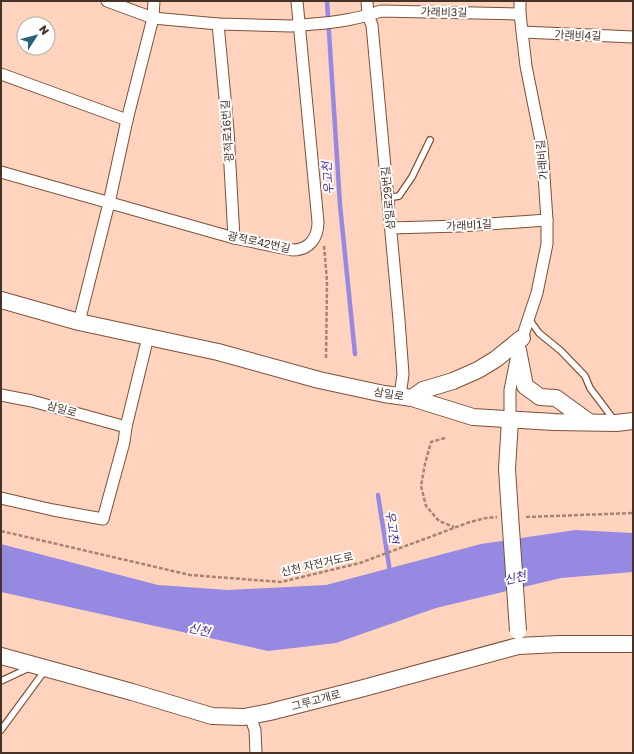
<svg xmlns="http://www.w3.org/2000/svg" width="634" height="754" font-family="'Golos Text','Noto Sans KR',sans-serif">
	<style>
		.water { fill: #9589e2 }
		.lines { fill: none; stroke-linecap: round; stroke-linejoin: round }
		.stream { stroke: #9589e2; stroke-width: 4.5 }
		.lane-casing { stroke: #7d4f36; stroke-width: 8 }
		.street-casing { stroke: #7d4f36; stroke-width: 13 }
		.secondary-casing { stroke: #7d4f36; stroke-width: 18 }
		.path { stroke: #a58474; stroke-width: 2.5; stroke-dasharray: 4 2; stroke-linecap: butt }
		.lane { stroke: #fff; stroke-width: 5.5 }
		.street { stroke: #fff; stroke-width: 11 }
		.secondary { stroke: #fff; stroke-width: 16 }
		.secondary-bridge-casing { stroke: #7d4f36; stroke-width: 18; stroke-linecap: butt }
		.secondary-bridge { stroke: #fff; stroke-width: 16 }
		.labels { text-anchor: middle; stroke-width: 4; stroke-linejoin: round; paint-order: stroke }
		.street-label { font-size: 11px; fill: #473227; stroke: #fff }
		.water-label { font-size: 12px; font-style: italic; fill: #462a92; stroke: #fff }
	</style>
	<rect width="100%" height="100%" fill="#ffd3bd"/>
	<path class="water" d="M575,530L633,533V572L561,578L436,608L336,643L268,651L1,592V544L158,585L228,590L326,585L481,544Z"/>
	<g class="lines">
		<g class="stream">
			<path d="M327,1L340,205L355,354"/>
			<path d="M378,495L390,572"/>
		</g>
		<g class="lane-casing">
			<g id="lane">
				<path d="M388,198L399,196L412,177L430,140"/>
				<path d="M529,319L539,333L561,351L585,376L590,388L614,420"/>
				<path d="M1,681L31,667"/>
				<path d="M1,730L46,669"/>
			</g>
		</g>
		<g class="street-casing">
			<g id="street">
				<path d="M107,1L153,18L218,24L291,26C298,25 305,25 313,24C334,23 362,18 381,11L520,14"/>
				<path d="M367,1L368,16L372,25L399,320L403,374L400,396"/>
				<path d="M218,24L228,130L234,238"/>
				<path d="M523,32L633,37"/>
				<path d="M1,74L127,120"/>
				<path d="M1,172L234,238L293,250C309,250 318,238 318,222L297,1"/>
				<path d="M391,228L460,226L547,220"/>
				<path d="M79,322L109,203L127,120L153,18L154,1"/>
				<path d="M1,395L32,401L126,427"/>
				<path d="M510,420V390L518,350L537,293L547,244V220L542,146L526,66L520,14V1"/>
				<path d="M1,498L53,510L103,519L124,442L126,427L148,337"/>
				<path d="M250,716L255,730L256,753"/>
			</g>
		</g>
		<g class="secondary-casing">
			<g id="secondary">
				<path d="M1,300L79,322L218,352L319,380L384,394L412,398L473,417L554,422L616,423L633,421"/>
				<path d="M518,350L525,386L540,397L556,398L589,422"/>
				<path d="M412,398L423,390L453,381L478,370L496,359L522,338"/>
				<path d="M509,500L507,469L510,420"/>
				<path d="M1,656L132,692L212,716L244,717L270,712L360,689L518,646L559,644H633"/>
			</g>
		</g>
		<g class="path">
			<path d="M324,246L327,281L326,359"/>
			<path d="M445,438L431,442L425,464L421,486L426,506L439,521L454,527"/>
			<path d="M526,517L633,513"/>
			<path d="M1,531L190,575L281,582L360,563L470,522L486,518L497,517"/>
		</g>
		<use href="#lane" class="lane"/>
		<use href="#street" class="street"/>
		<use href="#secondary" class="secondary"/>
		<g class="secondary-bridge-casing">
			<path id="secondary-bridge" d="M509,500L518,631"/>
		</g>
		<use href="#secondary-bridge" class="secondary-bridge"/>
	</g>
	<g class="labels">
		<g class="street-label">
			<text transform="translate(444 12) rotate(1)" y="4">가래비3길</text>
			<text transform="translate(578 35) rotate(2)" y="4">가래비4길</text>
			<text transform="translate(227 131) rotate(-94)" y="4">광적로16번길</text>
			<text transform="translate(542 160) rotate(-95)" y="4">가래비길</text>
			<text transform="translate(388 198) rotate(-95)" y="4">삼일로29번길</text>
			<text transform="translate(469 225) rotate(-3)" y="4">가래비1길</text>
			<text transform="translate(259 242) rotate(12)" y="4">광적로42번길</text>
			<text transform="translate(389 394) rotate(10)" y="4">삼일로</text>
			<text transform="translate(62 409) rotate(16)" y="4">삼일로</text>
			<text transform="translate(317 564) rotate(-13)" y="4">신천 자전거도로</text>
			<text transform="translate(316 700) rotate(-15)" y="4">그루고개로</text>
		</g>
		<g class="water-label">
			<text transform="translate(328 178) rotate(-94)" y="4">우고천</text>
			<text transform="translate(392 527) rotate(82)" y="4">우고천</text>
			<text transform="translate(515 578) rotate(-13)" y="4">신천</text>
			<text transform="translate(199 630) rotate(13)" y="4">신천</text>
		</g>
	</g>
	<rect width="634" height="754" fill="none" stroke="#473227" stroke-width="4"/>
	<g transform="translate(36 36) rotate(54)"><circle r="19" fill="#ffffff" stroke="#b5ada9"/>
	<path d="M0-3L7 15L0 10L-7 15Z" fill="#27617a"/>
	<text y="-6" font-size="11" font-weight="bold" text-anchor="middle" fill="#473227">N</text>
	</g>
</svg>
